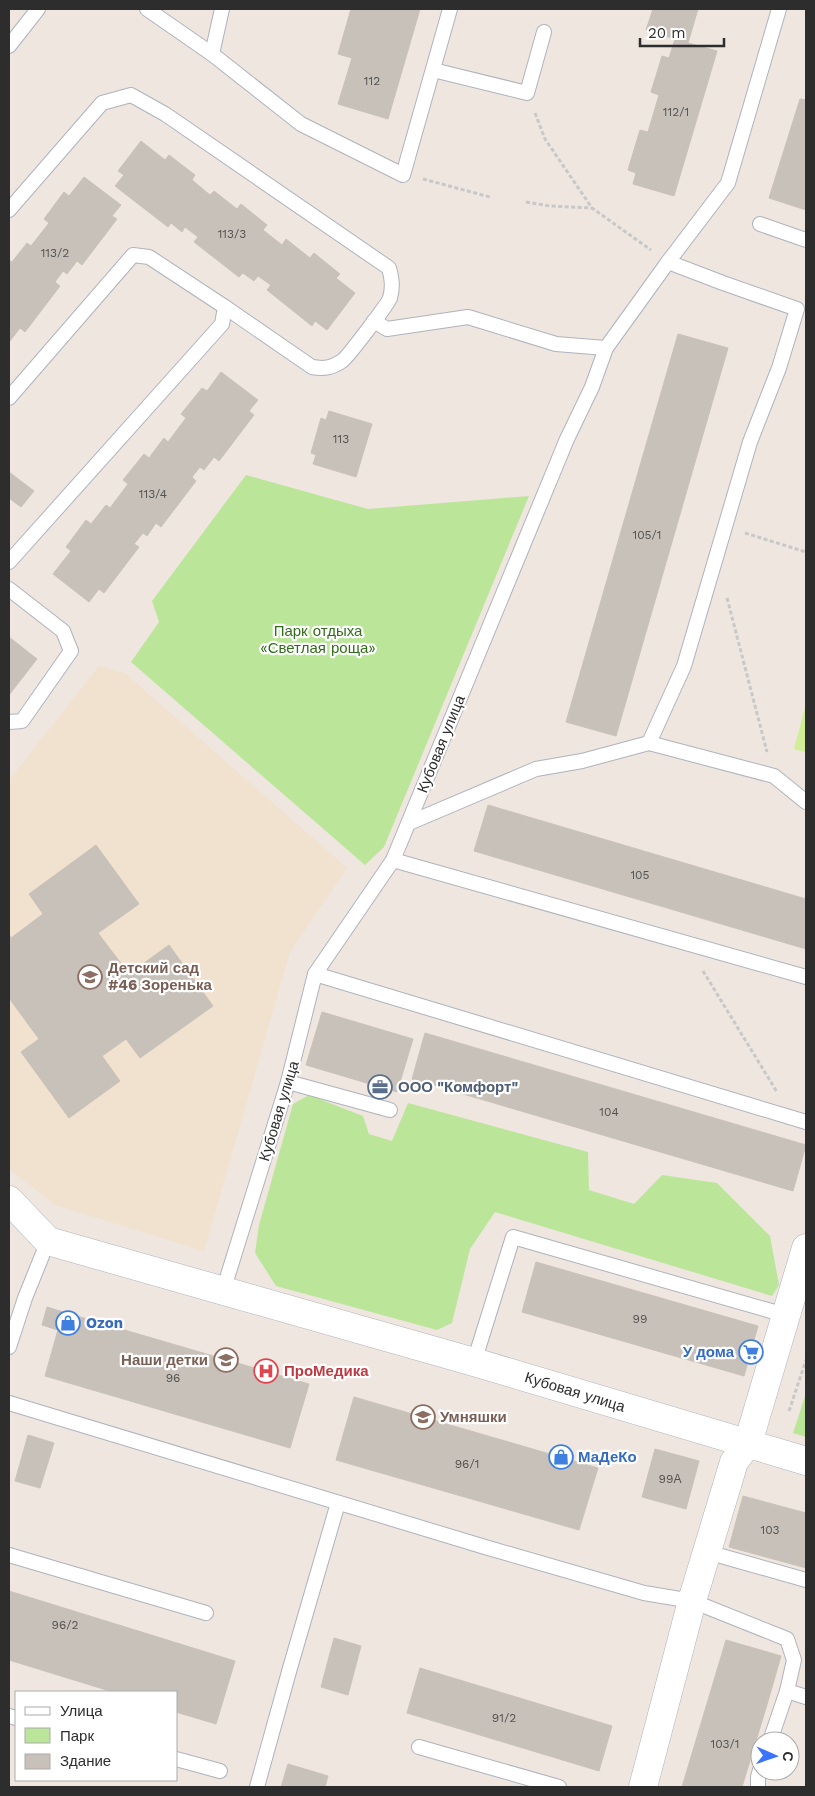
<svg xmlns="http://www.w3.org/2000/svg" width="815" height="1796" font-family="'Work Sans',sans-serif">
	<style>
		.education { fill: #f0e2ce }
		.green { fill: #bbe69a }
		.pitch { fill: #d1ee96 }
		.building { fill: #c7c1ba; stroke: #cac2b8 }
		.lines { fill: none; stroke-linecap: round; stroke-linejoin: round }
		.service-casing { stroke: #afb3bd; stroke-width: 16 }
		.minor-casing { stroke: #afb3bd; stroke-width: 29 }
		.path { stroke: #c8c8c8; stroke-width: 3; stroke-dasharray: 4 2.5; stroke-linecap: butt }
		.service { stroke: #fff; stroke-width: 14 }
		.minor { stroke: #fff; stroke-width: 28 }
		.labels { text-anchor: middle; stroke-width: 4.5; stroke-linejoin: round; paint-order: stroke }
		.number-label { font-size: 12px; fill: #545250 }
		.park-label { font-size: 15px; fill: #326e19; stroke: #fff }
		.street-label { font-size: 15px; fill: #2d2d2d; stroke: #fff }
		.education-label { font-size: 15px; font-weight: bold; fill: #785e54; stroke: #fff; text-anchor: start }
		.service-label { font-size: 15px; font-weight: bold; fill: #4e5e75; stroke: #fff; text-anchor: start }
		.shop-label { font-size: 15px; font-weight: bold; fill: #366cbe; stroke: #fff; text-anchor: start }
		.health-label { font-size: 15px; font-weight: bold; fill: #be3a42; stroke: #fff; text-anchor: start }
	</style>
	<rect width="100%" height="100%" fill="#eee6df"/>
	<path class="education" d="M99,666L126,674L347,868L290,952L204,1251L55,1205L9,1169V780Z"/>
	<g class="green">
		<path d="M246,475L368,509L529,496L384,847L365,865L131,662L159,622L152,601Z"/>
		<path d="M309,1095L363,1116L369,1134L392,1141L408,1103L588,1152L589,1190L634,1204L662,1175L717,1183L770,1236L779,1285L772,1296L495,1212L470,1249L452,1323L437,1330L276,1286L255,1253L259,1225L293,1104Z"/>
		<path d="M806,1393V1437L793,1433Z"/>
	</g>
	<path class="pitch" d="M806,704V752L794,749Z"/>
	<g class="building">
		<path d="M351,9H420L388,119L338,104L352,58L338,54Z"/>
		<path d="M653,9H698L688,43L717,51L674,196L633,184L636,173L628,170L640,130L648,132L659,95L651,92L662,56L669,58L675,39L646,30Z"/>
		<path d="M800,99L806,100V210L769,198Z"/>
		<path d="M141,141L165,160L169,155L195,175L192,180L210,195L214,191L237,209L241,204L267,225L263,230L282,245L286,239L310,258L314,253L340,274L336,278L355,293L327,330L315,321L312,326L267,290L271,285L258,276L254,281L243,273L239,277L194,242L198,237L185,227L182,232L171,223L168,227L115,186L124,175L118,171Z"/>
		<path d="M84,177L121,205L112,216L117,219L82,265L77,261L67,274L63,271L55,282L60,286L25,332L20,328L10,341L9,260L12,262L27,243L31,246L49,223L44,219L64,192L69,196Z"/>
		<path d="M678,334L728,348L616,736L566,722Z"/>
		<path d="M221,372L258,400L249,411L254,415L219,461L214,457L204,470L200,467L192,477L196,481L161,527L156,523L147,536L143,533L134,544L139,547L104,593L99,589L89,602L53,574L71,551L66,547L86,520L91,524L106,505L110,508L128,484L123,480L144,454L149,458L164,438L168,442L186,418L181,414L202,388L207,391Z"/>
		<path d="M329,411L372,424L356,477L313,464L316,455L311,453L321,418L326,420Z"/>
		<path d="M9,472L34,491L21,507L9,498Z"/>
		<path d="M9,637L37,659L9,695Z"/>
		<path d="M488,805L806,899V949L474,851Z"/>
		<path d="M96,845L139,904L98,933L129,974L169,945L213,1006L140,1058L126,1039L102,1056L120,1081L69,1118L21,1052L39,1039L9,998V934L11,938L43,914L29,894Z"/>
		<path d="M322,1012L413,1039L397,1092L306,1065Z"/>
		<path d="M425,1033L806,1145L793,1191L412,1079Z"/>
		<path d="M536,1262L758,1326L744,1376L522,1312Z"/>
		<path d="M47,1307L63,1312L58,1330L42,1325Z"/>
		<path d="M63,1312L309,1384L290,1448L45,1376Z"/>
		<path d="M354,1397L598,1468L579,1530L336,1460Z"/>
		<path d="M28,1435L54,1443L40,1488L15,1481Z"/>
		<path d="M655,1449L699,1461L686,1509L642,1497Z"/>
		<path d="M743,1496L806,1513V1568L729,1547Z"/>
		<path d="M9,1591L235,1661L216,1724L176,1712V1692H113L9,1660Z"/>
		<path d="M334,1638L361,1646L348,1695L321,1687Z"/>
		<path d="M726,1640L781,1656L766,1708L742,1787H682Z"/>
		<path d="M420,1668L612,1726L599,1771L407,1713Z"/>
		<path d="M288,1764L328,1776L325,1787H281Z"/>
	</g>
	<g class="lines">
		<g class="service-casing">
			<g id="service">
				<path d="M147,9L212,54"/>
				<path d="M222,9L212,54L301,124L403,175L450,9"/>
				<path d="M9,46L38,9"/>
				<path d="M433,70L527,93L544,32"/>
				<path d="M9,210L102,103L131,95L165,114L389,268C392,279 393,287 390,298C388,304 347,358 342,361C332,368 324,369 312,367L225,307"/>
				<path d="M760,224L806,240"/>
				<path d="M374,321L387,329L468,317L556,344L606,348"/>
				<path d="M9,398L133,255L149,257L225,307L222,324L9,562"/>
				<path d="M9,589L63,631L71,651L22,721L9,722"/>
				<path d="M649,743L774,776L806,802"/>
				<path d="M409,823L536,769L582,761L649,743L684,666L750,442L779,368L797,309L723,283L668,262"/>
				<path d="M393,860L806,977"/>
				<path d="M315,974L806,1122"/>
				<path d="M288,1082L390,1110"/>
				<path d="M223,1291L288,1082L315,974L393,860L567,439L592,387L606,348L668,262L728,183L779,9"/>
				<path d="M9,1347L25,1298L48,1241"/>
				<path d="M474,1362L513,1237L785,1315"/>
				<path d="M9,1403L485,1547L644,1593L692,1601L787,1639L794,1660L787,1691L770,1741"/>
				<path d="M707,1552L806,1580"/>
				<path d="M9,1555L206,1613"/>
				<path d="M787,1691L806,1697"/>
				<path d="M9,1716L16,1718"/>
				<path d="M419,1747L559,1787"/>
				<path d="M176,1759L220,1771"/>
				<path d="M257,1787L290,1668L338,1503"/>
				<path d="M758,1787V1777L760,1770"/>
			</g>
		</g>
		<g class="minor-casing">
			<g id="minor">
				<path d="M9,1200L48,1241L474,1362L806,1461"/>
				<path d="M643,1787L692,1601L734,1462L748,1443L806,1248"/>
			</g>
		</g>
		<g class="path">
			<path d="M535,113L545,139L592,208L651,250"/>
			<path d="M423,179L490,197"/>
			<path d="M526,202L550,206L592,208"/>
			<path d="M745,533L806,552"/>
			<path d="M727,598L767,752"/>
			<path d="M703,971L777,1092"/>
			<path d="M789,1411L806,1360"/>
		</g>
		<use href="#service" class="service"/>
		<use href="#minor" class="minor"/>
	</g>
	<defs>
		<g id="school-ring" transform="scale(1.25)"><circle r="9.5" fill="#fff" stroke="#8d6e63" stroke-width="1.5"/><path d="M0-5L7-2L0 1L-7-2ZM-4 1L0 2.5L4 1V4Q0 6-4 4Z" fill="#8d6e63"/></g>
		<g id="office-ring" transform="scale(1.25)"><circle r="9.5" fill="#fff" stroke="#5c6f8a" stroke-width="1.5"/><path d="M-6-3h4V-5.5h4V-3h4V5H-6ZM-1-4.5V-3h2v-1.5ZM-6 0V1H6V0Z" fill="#5c6f8a"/></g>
		<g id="shop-ring" transform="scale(1.25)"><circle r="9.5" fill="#fff" stroke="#3f7fe0" stroke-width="1.5"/><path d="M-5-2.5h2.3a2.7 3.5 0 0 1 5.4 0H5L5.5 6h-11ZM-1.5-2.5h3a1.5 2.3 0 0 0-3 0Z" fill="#3f7fe0"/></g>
		<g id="supermarket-ring" transform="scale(1.25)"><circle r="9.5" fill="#fff" stroke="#3f7fe0" stroke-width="1.5"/><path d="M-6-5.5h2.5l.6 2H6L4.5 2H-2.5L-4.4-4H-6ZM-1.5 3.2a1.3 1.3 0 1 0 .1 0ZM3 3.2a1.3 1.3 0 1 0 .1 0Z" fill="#3f7fe0"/></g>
		<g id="hospital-ring" transform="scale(1.25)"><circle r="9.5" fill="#fff" stroke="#e0444e" stroke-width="1.5"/><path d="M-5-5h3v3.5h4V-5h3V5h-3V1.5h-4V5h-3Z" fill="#e0444e"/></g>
	</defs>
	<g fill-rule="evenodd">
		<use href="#school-ring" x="90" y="977"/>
		<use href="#office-ring" x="380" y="1087"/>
		<use href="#shop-ring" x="68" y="1323"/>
		<use href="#supermarket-ring" x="751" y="1352"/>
		<use href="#school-ring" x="226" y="1360"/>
		<use href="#hospital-ring" x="266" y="1371"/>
		<use href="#school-ring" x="423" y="1417"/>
		<use href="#shop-ring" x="561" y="1457"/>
	</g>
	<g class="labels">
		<g class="number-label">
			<text x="372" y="85">112</text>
			<text x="676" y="116">112/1</text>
			<text x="232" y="238">113/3</text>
			<text x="55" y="257">113/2</text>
			<text x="341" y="443">113</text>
			<text x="153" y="498">113/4</text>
			<text x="647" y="539">105/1</text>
			<text x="640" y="879">105</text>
			<text x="609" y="1116">104</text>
			<text x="640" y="1323">99</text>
			<text x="173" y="1382">96</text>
			<text x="467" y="1468">96/1</text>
			<text x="670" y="1483">99А</text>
			<text x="770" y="1534">103</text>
			<text x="65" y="1629">96/2</text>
			<text x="504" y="1722">91/2</text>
			<text x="725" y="1748">103/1</text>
		</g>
		<g class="park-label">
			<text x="318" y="636">Парк отдыха<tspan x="318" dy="17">«Светлая роща»</tspan></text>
		</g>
		<g class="street-label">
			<text transform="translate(441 744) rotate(-68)" y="5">Кубовая улица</text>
			<text transform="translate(279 1111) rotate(-73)" y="5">Кубовая улица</text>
			<text transform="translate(575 1392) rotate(17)" y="5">Кубовая улица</text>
		</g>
		<g class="education-label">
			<text x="108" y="973">Детский сад<tspan x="108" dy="17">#46 Зоренька</tspan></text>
			<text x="208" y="1365" text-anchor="end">Наши детки</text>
			<text x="440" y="1422">Умняшки</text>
		</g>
		<g class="service-label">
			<text x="398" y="1092">ООО "Комфорт"</text>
		</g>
		<g class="shop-label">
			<text x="86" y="1328">Ozon</text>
			<text x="734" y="1357" text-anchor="end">У дома</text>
			<text x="578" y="1462">МаДеКо</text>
		</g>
		<g class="health-label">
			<text x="284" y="1376">ПроМедика</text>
		</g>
	</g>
	<rect width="815" height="1796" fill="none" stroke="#2d2d2d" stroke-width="20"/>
	<rect x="15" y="1691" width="162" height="90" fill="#ffffff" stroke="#ababab"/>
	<rect x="25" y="1707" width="25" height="8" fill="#ffffff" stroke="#ababab"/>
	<text x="60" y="1716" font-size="15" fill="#2d2d2d">Улица</text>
	<rect x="25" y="1728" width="25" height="15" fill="#bbe69a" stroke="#ababab"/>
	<text x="60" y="1741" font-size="15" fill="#2d2d2d">Парк</text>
	<rect x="25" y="1754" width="25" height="15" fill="#c7c1ba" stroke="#ababab"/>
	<text x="60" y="1766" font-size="15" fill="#2d2d2d">Здание</text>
	<g transform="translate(775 1756) rotate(92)"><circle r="24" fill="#ffffff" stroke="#ababab"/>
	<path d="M0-4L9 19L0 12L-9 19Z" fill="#3b73ff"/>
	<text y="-8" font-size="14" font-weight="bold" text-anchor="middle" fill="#2d2d2d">С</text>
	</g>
	<path d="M640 38v8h84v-8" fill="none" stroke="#2d2d2d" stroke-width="2.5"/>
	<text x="648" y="38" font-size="15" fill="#2d2d2d" stroke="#ffffff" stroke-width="4" paint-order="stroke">20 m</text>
</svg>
